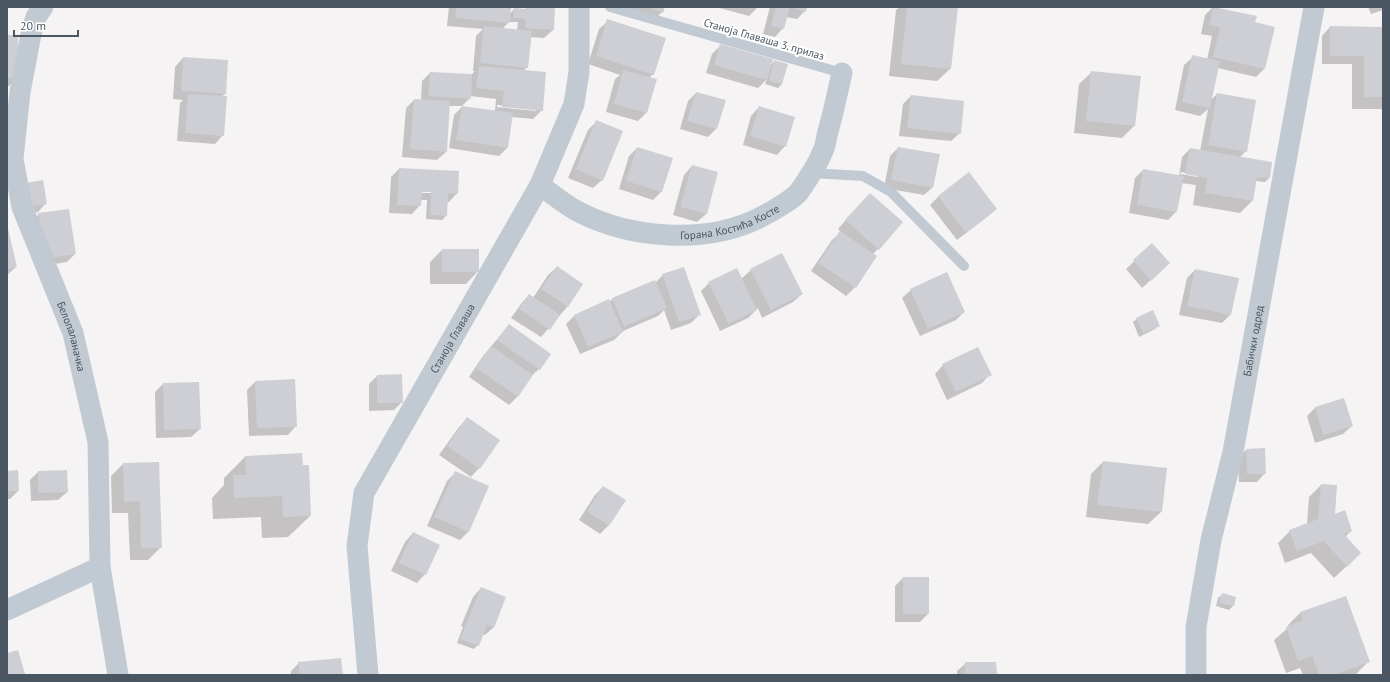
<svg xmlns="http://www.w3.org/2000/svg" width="1390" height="682" font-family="'PT Sans',sans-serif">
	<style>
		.shadow { fill: #0003; fill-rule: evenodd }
		.building { fill: #cdcfd5 }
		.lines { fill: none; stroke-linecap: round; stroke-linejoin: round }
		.service { stroke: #c1cad2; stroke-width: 10 }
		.minor { stroke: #c1cad2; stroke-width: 21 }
		.labels { text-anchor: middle; stroke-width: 4; stroke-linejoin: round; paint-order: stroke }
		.street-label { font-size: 11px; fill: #4a5661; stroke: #fff }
	</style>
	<rect width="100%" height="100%" fill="#f5f3f3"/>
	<g class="shadow">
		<path d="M449,7H510V14L514,9L524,10L527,7L554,9L553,30L544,38L530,37L527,67L523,71L542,110L533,119L512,117L507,148L499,156L449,148L454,115L462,107L495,111L496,99L470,96V98L462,106H449L446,152L437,160L402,157L406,108L414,100H421L422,81L430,73L471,75L475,71H473L476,36L483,29L447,26ZM509,22H518L517,31L502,29ZM497,105L536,109V111L497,107Z"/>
		<path d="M618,7H664L662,12L654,20Z"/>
		<path d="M716,7H758L749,16Z"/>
		<path d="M770,7H806L805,11L797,19L786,17L783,28L775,37L763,34Z"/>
		<path d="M900,7H957L950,69L937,81L889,76L896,10Z"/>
		<path d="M1213,7L1255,17L1254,23L1265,68L1256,77L1218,68L1210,101L1217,94L1246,151L1239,158L1271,163L1269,178L1265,182L1256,181L1252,201L1240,213L1193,205L1196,185L1181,183L1176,212L1168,220L1129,213L1135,178L1143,170L1179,176L1182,157L1190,149L1200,151L1208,109L1200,116L1175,110L1184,65L1193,57L1207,60L1212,36L1201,34L1205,15ZM1181,172L1198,175V177L1180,174Z"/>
		<path d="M1368,7H1383V10L1371,14Z"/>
		<path d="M608,21L653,74L649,78L656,80L646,113L638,121L606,112L615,79L620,75L588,64L599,29Z"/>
		<path d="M1330,27L1383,28V109H1352V64H1322V36Z"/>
		<path d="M7,36L17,78L9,86H7Z"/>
		<path d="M720,46L770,65L775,61L782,84L778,88L765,84L767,79L758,88L706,73L712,54Z"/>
		<path d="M183,58L225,94L221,97L223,135L215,144L177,141L180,103L183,100L173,99L175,67Z"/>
		<path d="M1092,72L1139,77L1134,126L1122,138L1074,133L1079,84Z"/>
		<path d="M696,93L724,101L716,129L708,137L680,129L688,101Z"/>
		<path d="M911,96L960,133L951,141L899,136L903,104Z"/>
		<path d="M759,107L785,146L777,155L743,145L751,116Z"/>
		<path d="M597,121L602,180L593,188L568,178L588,130Z"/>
		<path d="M637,148L662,191L653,200L619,189L629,156Z"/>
		<path d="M898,148L933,187L924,195L884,188L890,156Z"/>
		<path d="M692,166L706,214L697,222L673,215L684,175Z"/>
		<path d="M399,169L457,193L449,202L447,201L446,216L442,220L426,219L427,200H420V205L412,214L389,213L391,177ZM417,191H433L431,193H417Z"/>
		<path d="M969,174L996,209L987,217L957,240L930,205L938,197Z"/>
		<path d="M12,194L46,203L38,212L15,216Z"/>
		<path d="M862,202L878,249L873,254L876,256L855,287L846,296L811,271L832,240L841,232L838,229Z"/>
		<path d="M39,214L75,254L67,262L37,267L31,223Z"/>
		<path d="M7,226L16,267L7,275Z"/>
		<path d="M1152,245L1161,271L1142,288L1126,269Z"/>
		<path d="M442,250L478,271L466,284H430V262Z"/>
		<path d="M557,267L582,284L567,307L541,337L511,318L521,304L529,295L533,298L548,275Z"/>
		<path d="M751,270L802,294L793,302L762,318L758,308L748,318L720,331L701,291L709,283L741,279Z"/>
		<path d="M1195,270L1230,315L1222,323L1179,315L1187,278Z"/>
		<path d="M663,275L699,315L691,323L671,330L664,310L658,316L623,331L614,340L580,354L566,324L575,315L609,302L613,299L655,283Z"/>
		<path d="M911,290L964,312L956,320L920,336L902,298Z"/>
		<path d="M1137,319L1159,325L1155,329L1139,337L1133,322Z"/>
		<path d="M509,325L550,354L539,369L530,377L517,397L509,405L469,377L483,356Z"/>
		<path d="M943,365L990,374L982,383L947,400L935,374Z"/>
		<path d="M377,376L402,402L394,410L369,411V384Z"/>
		<path d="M255,382L296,426L288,435L249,436L247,390Z"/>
		<path d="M163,384L200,429L191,437L156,438L155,392Z"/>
		<path d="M1343,399L1352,426L1343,434L1315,443L1307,416L1315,408Z"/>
		<path d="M467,419L498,441L479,468L471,477L439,455L459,427Z"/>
		<path d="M1264,449L1265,473L1257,482H1239L1238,458L1246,450Z"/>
		<path d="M245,457L310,516L288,537L262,538L261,517L213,519L212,498L224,485V478Z"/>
		<path d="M1103,462L1161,512L1148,524L1086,517L1091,474Z"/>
		<path d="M158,463L161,547L148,560H130L128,513H112L111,476L123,464Z"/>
		<path d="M7,472L18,491L10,499H7Z"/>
		<path d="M38,472L67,492L58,500L31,501L30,480Z"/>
		<path d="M455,473L488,487L468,532L460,540L427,526L447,481Z"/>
		<path d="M1321,485L1334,515L1351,531L1345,537L1348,565L1334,578L1311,553L1285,563L1278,543L1290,531L1307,524L1309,497Z"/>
		<path d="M603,487L625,501L608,526L600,534L579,520L595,495Z"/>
		<path d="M413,533L425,574L417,583L391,571L405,542Z"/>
		<path d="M903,578L928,614L920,622H895V586Z"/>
		<path d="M481,588L494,627L485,635L482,634L478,645L474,649L457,643L463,627L461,626L473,597Z"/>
		<path d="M1222,595L1233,606L1229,610L1216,606L1218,598Z"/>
		<path d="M1300,613L1369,661L1356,674L1353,675H1303L1300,668L1286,673L1274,640L1289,627L1288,625Z"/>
		<path d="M299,663L342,675H291V671Z"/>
		<path d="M966,663L996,675H957V671Z"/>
	</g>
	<g class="building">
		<path d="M456,7H511L510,23L455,18Z"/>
		<path d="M527,7L555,8L554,30L525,28L526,19L513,18L514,8L526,9Z"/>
		<path d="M648,7H665L663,13Z"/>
		<path d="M776,7H790L784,29L771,26Z"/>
		<path d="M790,7H807L806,12Z"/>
		<path d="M907,7H958L951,69L901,64Z"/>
		<path d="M1213,7L1257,16L1255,22L1275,27L1265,69L1213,57L1220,28L1209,25Z"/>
		<path d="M607,19L666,38L654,75L596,56Z"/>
		<path d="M484,26L532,31L528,68L480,63Z"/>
		<path d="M1330,26L1383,27V97H1364V56H1330Z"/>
		<rect x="7" y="35" width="11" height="43"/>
		<path d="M720,44L773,59L767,80L714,65Z"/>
		<path d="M1192,55L1220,61L1210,108L1182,102Z"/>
		<path d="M183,57L228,60L226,94L181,91Z"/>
		<path d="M774,60L788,64L782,84L769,81Z"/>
		<path d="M479,66L546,72L543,111L502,107L504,91L476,88Z"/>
		<path d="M623,70L657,79L647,113L614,104Z"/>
		<path d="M1091,71L1141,76L1135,126L1086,121Z"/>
		<path d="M430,72L472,74L471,99L428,96Z"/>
		<path d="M696,92L726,100L717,129L687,121Z"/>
		<path d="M1217,93L1256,100L1247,152L1208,145Z"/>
		<path d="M188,94L227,96L224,136L185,133Z"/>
		<path d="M911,95L964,101L961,134L907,128Z"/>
		<path d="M414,99L450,101L447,152L410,149Z"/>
		<path d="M462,106L513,113L508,148L456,140Z"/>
		<path d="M759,106L795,117L786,147L750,136Z"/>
		<path d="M596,120L623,131L603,181L576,169Z"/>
		<path d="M637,147L673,158L662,192L626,181Z"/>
		<path d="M898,147L940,154L933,188L891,180Z"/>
		<path d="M1190,148L1272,162L1270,178L1257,177L1253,201L1205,193L1207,178L1185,174Z"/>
		<path d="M692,165L718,172L707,214L680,207Z"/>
		<path d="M399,168L459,171L458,194L448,193L447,216L430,215L431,192H422L421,206L397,205Z"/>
		<path d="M1143,169L1184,176L1177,212L1137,205Z"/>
		<path d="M969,172L997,209L966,233L938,196Z"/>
		<path d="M43,180L47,204L23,208L20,184Z"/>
		<path d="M870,193L903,222L879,250L845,220Z"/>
		<path d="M69,209L76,254L45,259L38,213Z"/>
		<path d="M7,224L17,267L7,269Z"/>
		<path d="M840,231L877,256L856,288L818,263Z"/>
		<path d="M1152,243L1170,263L1151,281L1133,260Z"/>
		<rect x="442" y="249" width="37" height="23"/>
		<path d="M782,253L803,294L771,310L750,269Z"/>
		<path d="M557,266L583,284L568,307L541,289Z"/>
		<path d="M684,267L701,315L679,322L662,274Z"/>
		<path d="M737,268L757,310L729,324L708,282Z"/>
		<path d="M1195,269L1239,278L1231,315L1187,306Z"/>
		<path d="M947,272L965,312L928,329L910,289Z"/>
		<path d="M655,280L667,308L624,327L612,298Z"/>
		<path d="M529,294L560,315L550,330L519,309Z"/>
		<path d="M609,299L623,332L588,347L574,315Z"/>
		<path d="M1153,310L1160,326L1143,333L1136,318Z"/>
		<path d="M509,324L551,354L540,370L497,340Z"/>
		<path d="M491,346L533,375L518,397L476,368Z"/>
		<path d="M978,347L992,375L956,392L942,364Z"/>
		<path d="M402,374L403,403H377V375Z"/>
		<path d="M295,379L297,427L257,428L255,381Z"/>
		<path d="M199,382L201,429L164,430L163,383Z"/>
		<path d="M1344,398L1353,426L1323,435L1315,407Z"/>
		<path d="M467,417L500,440L480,469L447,446Z"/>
		<path d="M1265,448L1266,474H1247L1246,449Z"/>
		<path d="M302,453L303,465H309L311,516L283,517L282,496L234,498L233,475H246L245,456Z"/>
		<path d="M1103,461L1167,468L1162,512L1097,505Z"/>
		<path d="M159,462L162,548H141L140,501L124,502L123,463Z"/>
		<path d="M18,470L19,491H7V471Z"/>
		<path d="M67,470L68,492L38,493V471Z"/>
		<path d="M455,471L489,486L469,532L434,517Z"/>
		<path d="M1321,484L1337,485L1335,514L1345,510L1352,531L1344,534L1361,553L1347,567L1324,541L1297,551L1289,530L1318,519Z"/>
		<path d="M603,486L626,500L609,526L587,511Z"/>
		<path d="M413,532L440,545L426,575L399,563Z"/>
		<rect x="903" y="577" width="26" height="37"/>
		<path d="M481,587L506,597L494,628L487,625L479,646L460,639Z"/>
		<path d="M1222,593L1236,597L1234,606L1219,603Z"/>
		<path d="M1346,596L1370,662L1333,675H1319L1312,656L1298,661L1286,627L1303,620L1300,612Z"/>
		<path d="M18,650L25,674L20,675H7V653Z"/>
		<path d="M341,658L343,675H300L298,662Z"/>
		<path d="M965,662H996L997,675H965Z"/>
	</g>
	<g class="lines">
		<g class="service">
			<path d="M610,7L842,73"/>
			<path d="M811,173L863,176L891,192L964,266"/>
		</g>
		<g class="minor">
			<path id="s1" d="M43,7L36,17L31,34L20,92L13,159L22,207L73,333L98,442L100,567L118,675"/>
			<path id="s2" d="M540,185C552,194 564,204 577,211C630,239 707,245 761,217C771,212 792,200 799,192C807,180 817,166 822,153C825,148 826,141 827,135C833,115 837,94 842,73"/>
			<path d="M7,610L100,567"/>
			<path id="s3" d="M368,675L357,546L364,493L540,185L574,104L579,72V7"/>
			<path id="s4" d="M1196,675V627L1211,540L1233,452L1314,7"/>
		</g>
	</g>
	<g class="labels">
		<g class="street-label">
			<text transform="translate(764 39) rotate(16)" y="4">Станоја Главаша 3. прилаз</text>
			<text dy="4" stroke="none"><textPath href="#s2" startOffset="204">Горана Костића Косте</textPath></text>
			<text dy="4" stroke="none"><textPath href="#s1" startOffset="344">Белопаланачка</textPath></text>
			<text dy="4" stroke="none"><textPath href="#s3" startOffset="361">Станоја Главаша</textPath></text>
			<text dy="4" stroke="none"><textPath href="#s4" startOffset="340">Бабички одред</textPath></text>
		</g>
	</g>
	<rect width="1390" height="682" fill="none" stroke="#4a5661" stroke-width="16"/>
	<path d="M14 30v6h64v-6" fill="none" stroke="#4a5661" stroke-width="2"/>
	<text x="20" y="30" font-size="12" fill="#4a5661" stroke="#ffffff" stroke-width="3" paint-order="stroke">20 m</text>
</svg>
